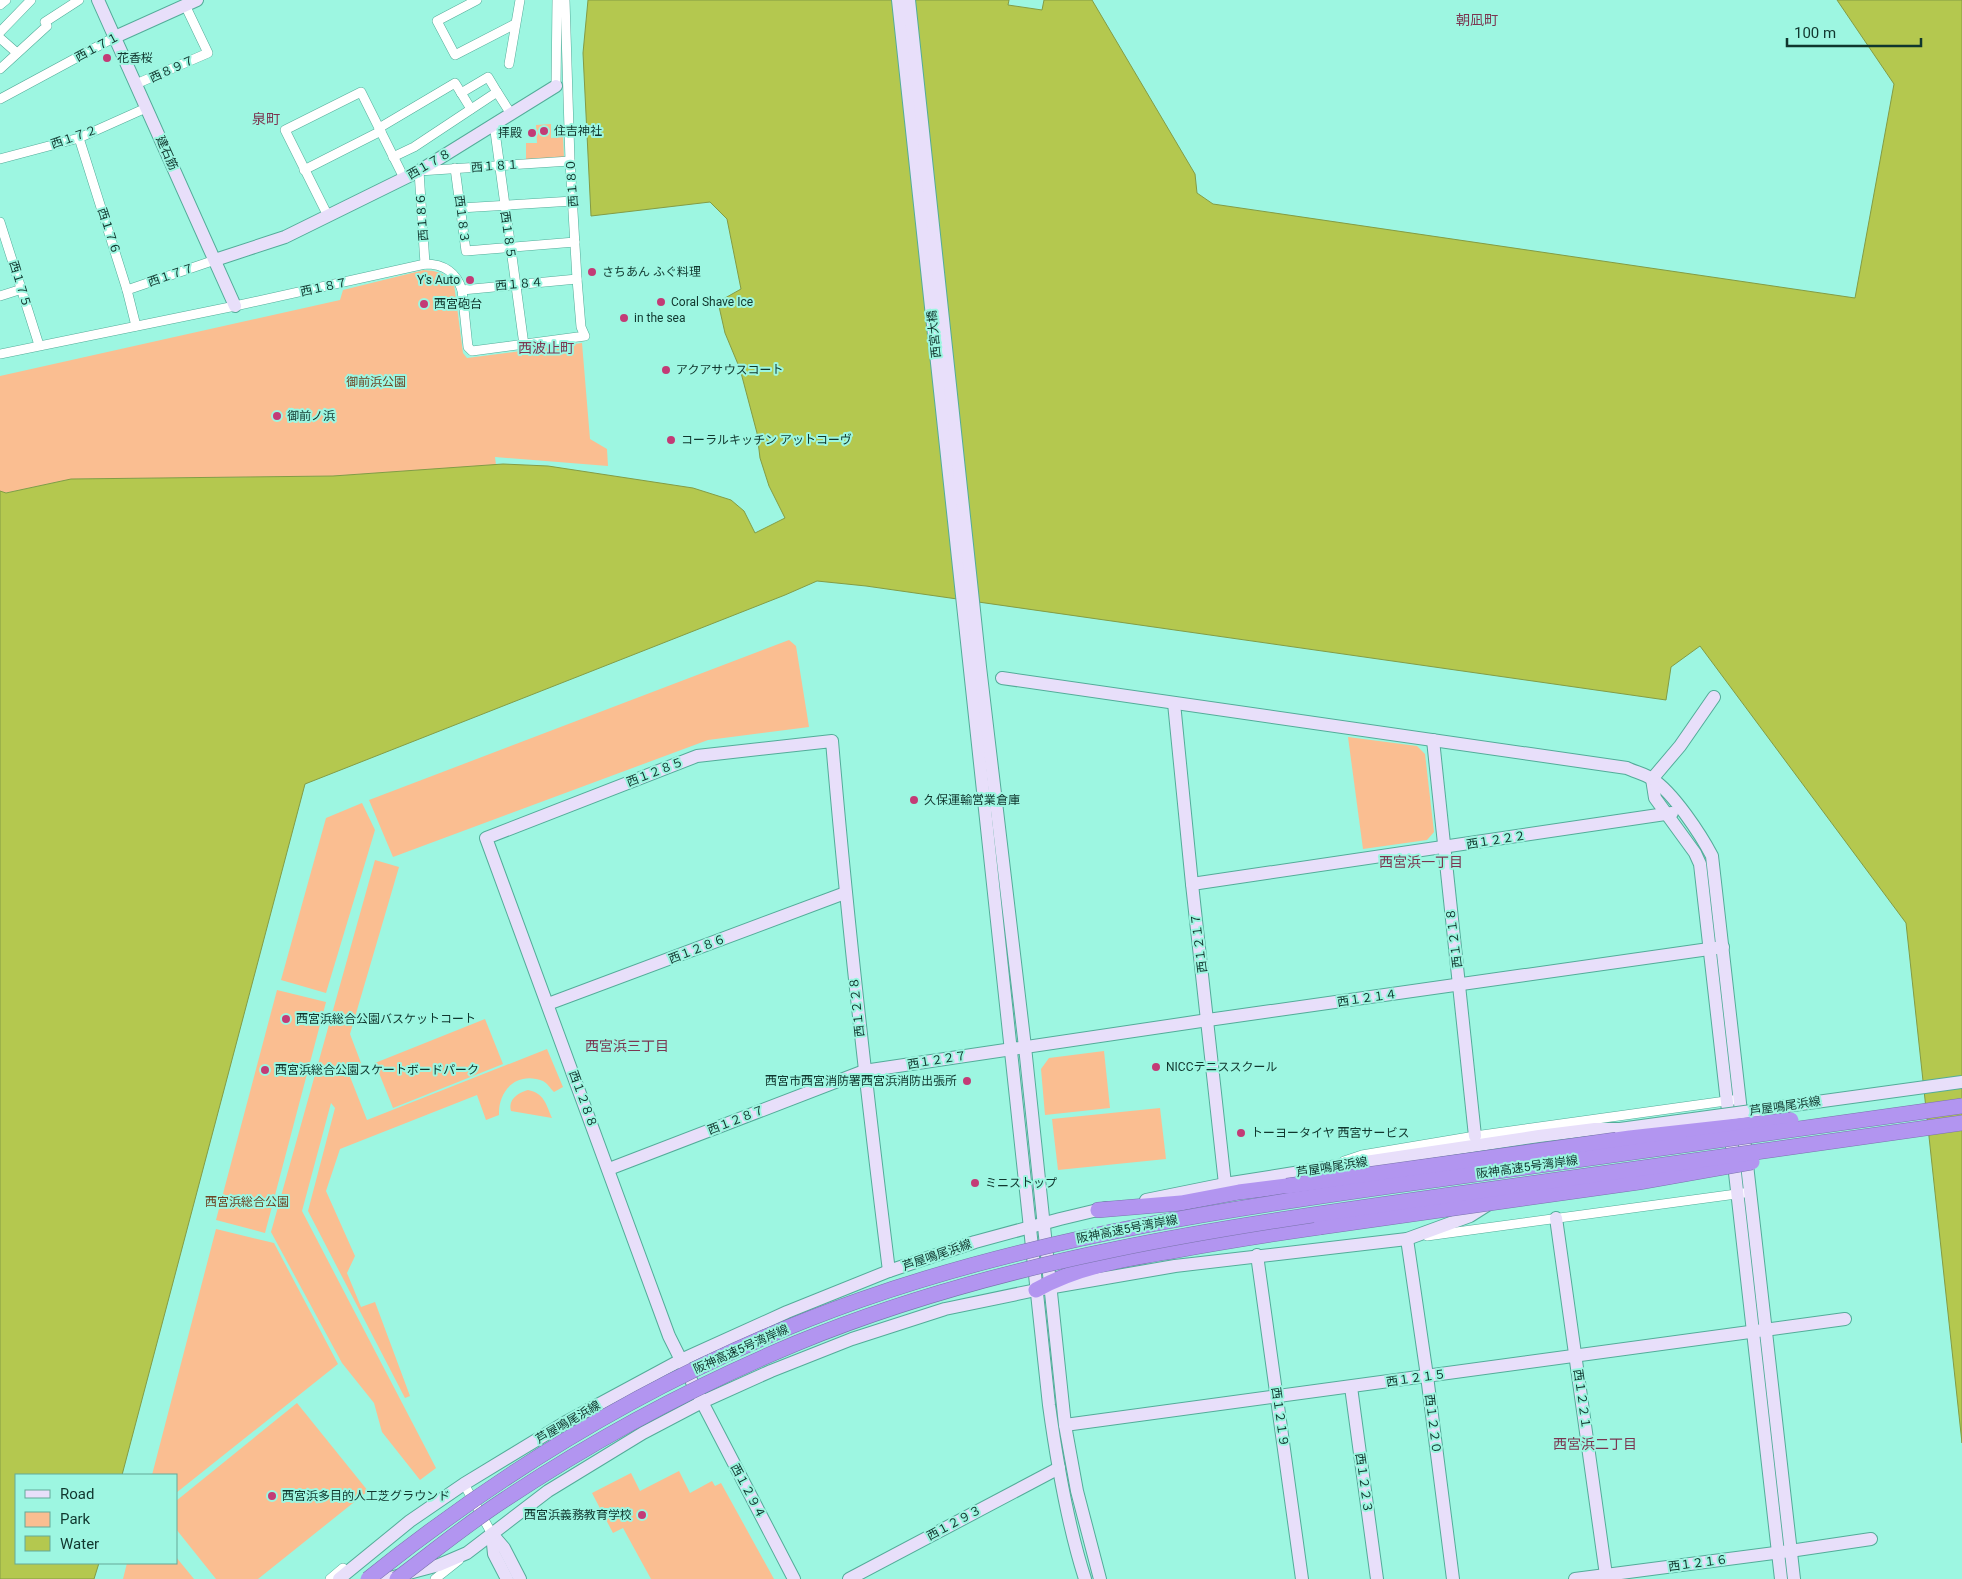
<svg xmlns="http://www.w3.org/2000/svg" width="1962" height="1579" font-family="Roboto,'Noto Sans JP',sans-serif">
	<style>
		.green { fill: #fabe91 }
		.water { fill: #b4c84f; stroke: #839c45 }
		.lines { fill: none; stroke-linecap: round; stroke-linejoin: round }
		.street-casing { stroke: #53ac99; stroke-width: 10 }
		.secondary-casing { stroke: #53ac99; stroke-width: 14 }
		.highway-casing { stroke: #7974ac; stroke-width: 16 }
		.street { stroke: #fff; stroke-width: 9 }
		.secondary { stroke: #e8dffa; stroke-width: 12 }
		.highway { stroke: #b295f0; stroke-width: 15 }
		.secondary-bridge-casing { stroke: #53ac99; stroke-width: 14; stroke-linecap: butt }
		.highway-bridge-casing { stroke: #7974ac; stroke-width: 16; stroke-linecap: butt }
		.secondary-bridge { stroke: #e8dffa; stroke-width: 12 }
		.highway-bridge { stroke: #b295f0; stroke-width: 15 }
		.poi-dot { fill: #c33b76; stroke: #9df6e1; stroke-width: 2 }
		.labels { text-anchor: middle; stroke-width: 4; stroke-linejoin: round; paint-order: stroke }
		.street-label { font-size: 12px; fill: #10362e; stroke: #9df6e1 }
		.poi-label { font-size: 12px; fill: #10362e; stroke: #9df6e1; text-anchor: start }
		.park-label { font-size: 12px; fill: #6c4425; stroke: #9df6e1 }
		.neighbourhood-label { font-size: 14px; fill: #7b3651; stroke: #9df6e1 }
	</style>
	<rect width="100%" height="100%" fill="#9df6e1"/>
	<g class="green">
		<path d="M551,124V138L563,137L564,158L526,159V143H537L536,125Z"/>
		<path d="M424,270C438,271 444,273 454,284L463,353L467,358L582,343L590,439L607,449L608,466L495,457L496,465L333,476L71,479L5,493L0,491V376L340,300L343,290Z"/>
		<path d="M789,640L796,646L809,727L708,740L393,857L369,800Z"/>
		<path d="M1348,737L1417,746L1425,754L1434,832L1427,840L1363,849Z"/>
		<path d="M362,803L375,830L326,993L281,980L326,818Z"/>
		<path d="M375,860L399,867L350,1034L361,1063L347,1069L367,1120L547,1049L563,1087L554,1092C550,1088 547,1083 543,1081C517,1071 498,1090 499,1115L486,1120L477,1095L340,1149L326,1191L355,1256L347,1273L361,1307L375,1302L410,1396L405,1398L308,1211L335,1108L331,1103L302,1211L436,1468L420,1480L382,1432L374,1403L342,1363L271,1232Z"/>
		<path d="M277,990L326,1002L265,1233L216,1220Z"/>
		<path d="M485,1019L503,1064L393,1108L375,1063Z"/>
		<path d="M1104,1051L1110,1108L1045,1115L1041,1069L1049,1058Z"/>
		<path d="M528,1090C544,1093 546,1104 552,1118L511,1111C508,1099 518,1093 528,1090Z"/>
		<path d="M1160,1108L1166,1159L1058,1170L1052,1119Z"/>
		<path d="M216,1229L274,1243L338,1364L176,1493V1475H152Z"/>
		<path d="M297,1403L368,1491L258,1579H216L176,1529V1501Z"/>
		<path d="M679,1471L690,1493L712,1481L715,1486L721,1483L774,1579H651L623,1528L613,1533L592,1493L631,1473L640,1491Z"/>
		<path d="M176,1557L194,1579H123L127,1563H176Z"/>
	</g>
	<path class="water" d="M588,0H1009L1008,5L1042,10L1044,0H1092L1195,174L1197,193L1213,204L1855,298L1894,84L1837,0H1962V1443L1906,923L1700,646L1671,667L1666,700L866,586L817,581L785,595L305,784L122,1475H16V1563H99L94,1579H0V491L6,493L71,479L333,476L503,464L548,466L693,488L731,500L744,511L755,533L785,518L769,486L760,458L757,433L740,369L725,333L718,302L741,289L727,219L710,202L591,216L583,53Z"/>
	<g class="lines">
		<g class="street-casing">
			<g id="street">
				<path d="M477,0L437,21L455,55L515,24"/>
				<path d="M0,5L6,0"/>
				<path d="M0,32L31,0"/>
				<path d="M0,38L17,53"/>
				<path d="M509,64L520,0"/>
				<path d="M0,69L47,26L45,22L79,0"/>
				<path d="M136,84L208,53L185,5"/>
				<path d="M556,86L557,0"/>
				<path d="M461,93L488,77L497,92"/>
				<path d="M0,99L115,37"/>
				<path d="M494,124L524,345"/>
				<path d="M379,128L455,83L471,109"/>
				<path d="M79,138L127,290L136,326"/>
				<path d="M393,157L414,147L497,92L511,114"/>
				<path d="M0,159L79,138L146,108"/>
				<path d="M455,168L466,251L575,242"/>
				<path d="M304,170L381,131"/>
				<path d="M460,208L573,201"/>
				<path d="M328,216L285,130L361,92L404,178"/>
				<path d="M0,222L39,345"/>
				<path d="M425,264L419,171L570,161"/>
				<path d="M127,290L215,260"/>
				<path d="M462,290L577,279"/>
				<path d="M0,296L22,289"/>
				<path d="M0,354L235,306L425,264C444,264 456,272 462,290L468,347L472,351L585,336L581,327L577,279L570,161L565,0"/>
				<path d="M1344,1161L1362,1155L1475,1136L1740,1099"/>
				<path d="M1427,1236L1751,1192"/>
				<path d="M464,1484L492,1534"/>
				<path d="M330,1579L343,1568"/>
				<path d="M435,1579L459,1560"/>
			</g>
		</g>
		<g class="secondary-casing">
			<g id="secondary">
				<path d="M98,0L235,306"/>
				<path d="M898,0L1049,1405C1057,1463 1067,1523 1085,1579"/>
				<path d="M909,0L980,667L1025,1047L1065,1425L1077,1491L1100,1579"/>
				<path d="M115,37L197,0"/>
				<path d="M215,260L285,237L419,171L556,86"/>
				<path d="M1002,678L1627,768C1635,772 1645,774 1652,779C1673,792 1701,835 1712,856L1794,1579"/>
				<path d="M1174,703L1192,884L1225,1184"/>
				<path d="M1433,740L1475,1136"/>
				<path d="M1652,779L1655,798L1695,853L1700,864L1781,1579"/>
				<path d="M1652,779L1680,746L1714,697"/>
				<path d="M1192,884L1672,813"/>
				<path d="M548,1004L845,893"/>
				<path d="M609,1169L864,1071L1208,1020L1723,947"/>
				<path d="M1146,1200L1225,1184L1325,1168L1539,1136L1595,1129H1620"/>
				<path d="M1556,1218L1606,1575L1609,1579"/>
				<path d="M1407,1239L1427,1376L1453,1579"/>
				<path d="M1257,1255L1302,1579"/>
				<path d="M1351,1387L1377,1579"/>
				<path d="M1065,1425L1845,1319"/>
				<path d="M492,1534L504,1548L520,1579"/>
				<path d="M492,1534L494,1554L507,1579"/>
				<path d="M339,1579L410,1521L464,1484L566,1422L681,1360L787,1312L889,1271L975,1242L1060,1219L1106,1208"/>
				<path d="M386,1579L439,1565L467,1553L548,1491L643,1433L702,1402L771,1371L852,1339L945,1309L1036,1290L1175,1266L1407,1239L1470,1216L1489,1204"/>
				<path d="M794,1579L702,1402L669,1336L486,838L697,756L832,741C847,918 867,1095 889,1271"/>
				<path d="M849,1579L1059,1468"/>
				<path d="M1575,1579L1790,1551L1871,1539"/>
			</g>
		</g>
		<g class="highway-casing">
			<g id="highway">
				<path d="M1098,1210L1181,1203L1239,1192L1287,1186"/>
				<path d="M1036,1290C1078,1266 1126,1259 1172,1251C1221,1242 1271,1234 1320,1227"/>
			</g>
		</g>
		<use href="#street" class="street"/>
		<use href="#secondary" class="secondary"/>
		<use href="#highway" class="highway"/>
		<g class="secondary-bridge-casing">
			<path id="secondary-bridge" d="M1620,1129L1962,1082"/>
		</g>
		<g class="highway-bridge-casing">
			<g id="highway-bridge">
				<path d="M1287,1186L1630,1138L1791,1120"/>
				<path d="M1320,1227L1639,1182L1752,1162"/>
				<path d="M368,1579C516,1460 681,1363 860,1300C1048,1234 1244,1206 1441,1179C1615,1155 1788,1130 1962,1106"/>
				<path d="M397,1579C433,1552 467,1524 504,1500C597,1438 694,1386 797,1343C1003,1258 1224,1227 1443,1196C1616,1171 1789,1146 1962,1123"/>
			</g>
		</g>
		<use href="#secondary-bridge" class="secondary-bridge"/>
		<use href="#highway-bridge" class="highway-bridge"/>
	</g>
	<g class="poi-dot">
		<circle cx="107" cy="58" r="5"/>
		<circle cx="544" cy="131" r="5"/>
		<circle cx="532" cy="133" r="5"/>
		<circle cx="592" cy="272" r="5"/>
		<circle cx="470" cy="280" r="5"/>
		<circle cx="661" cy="302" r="5"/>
		<circle cx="424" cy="304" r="5"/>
		<circle cx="624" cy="318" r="5"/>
		<circle cx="666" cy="370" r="5"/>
		<circle cx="277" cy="416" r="5"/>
		<circle cx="671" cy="440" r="5"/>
		<circle cx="914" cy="800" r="5"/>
		<circle cx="286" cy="1019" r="5"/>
		<circle cx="1156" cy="1067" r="5"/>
		<circle cx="265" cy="1070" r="5"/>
		<circle cx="967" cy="1081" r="5"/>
		<circle cx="1241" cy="1133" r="5"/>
		<circle cx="975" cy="1183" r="5"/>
		<circle cx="272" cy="1496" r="5"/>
		<circle cx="642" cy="1515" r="5"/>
	</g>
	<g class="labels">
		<g class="street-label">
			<text transform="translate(97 47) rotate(-28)" y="4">西１７１</text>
			<text transform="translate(172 69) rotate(-24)" y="4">西８９７</text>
			<text transform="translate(74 137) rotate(-19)" y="4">西１７２</text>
			<text transform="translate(167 153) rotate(66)" y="4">建石筋</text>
			<text transform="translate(429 164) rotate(-30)" y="4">西１７８</text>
			<text transform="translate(495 166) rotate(-4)" y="4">西１８１</text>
			<text transform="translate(572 183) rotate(-94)" y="4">西１８０</text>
			<text transform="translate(422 217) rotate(-94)" y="4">西１８６</text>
			<text transform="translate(462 219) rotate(83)" y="4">西１８３</text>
			<text transform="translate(109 231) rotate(72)" y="4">西１７６</text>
			<text transform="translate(508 235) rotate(82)" y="4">西１８５</text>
			<text transform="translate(171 275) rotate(-19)" y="4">西１７７</text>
			<text transform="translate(20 284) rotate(73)" y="4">西１７５</text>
			<text transform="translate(519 284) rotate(-5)" y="4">西１８４</text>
			<text transform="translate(324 287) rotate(-12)" y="4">西１８７</text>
			<text transform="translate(934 334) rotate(-96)" y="4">西宮大橋</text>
			<text transform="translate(655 772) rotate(-21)" y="4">西１２８５</text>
			<text transform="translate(1496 840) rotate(-9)" y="4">西１２２２</text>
			<text transform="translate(1454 938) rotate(-97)" y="4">西１２１８</text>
			<text transform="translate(1199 943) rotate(-97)" y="4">西１２１７</text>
			<text transform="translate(697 949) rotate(-21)" y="4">西１２８６</text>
			<text transform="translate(1367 998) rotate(-8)" y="4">西１２１４</text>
			<text transform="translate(857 1007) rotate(-96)" y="4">西１２２８</text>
			<text transform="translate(937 1060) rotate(-9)" y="4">西１２２７</text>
			<text transform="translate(583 1099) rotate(70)" y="4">西１２８８</text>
			<text transform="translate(1785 1106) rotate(-8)" y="4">芦屋鳴尾浜線</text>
			<text transform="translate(736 1120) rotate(-21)" y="4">西１２８７</text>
			<text transform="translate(1332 1167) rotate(-9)" y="4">芦屋鳴尾浜線</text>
			<text transform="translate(1527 1167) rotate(-8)" y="4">阪神高速5号湾岸線</text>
			<text transform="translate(1127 1229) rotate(-11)" y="4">阪神高速5号湾岸線</text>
			<text transform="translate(937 1255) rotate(-19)" y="4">芦屋鳴尾浜線</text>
			<text transform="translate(741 1349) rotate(-24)" y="4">阪神高速5号湾岸線</text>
			<text transform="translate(1416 1378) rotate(-8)" y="4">西１２１５</text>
			<text transform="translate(1582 1399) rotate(82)" y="4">西１２２１</text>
			<text transform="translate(1280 1417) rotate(82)" y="4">西１２１９</text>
			<text transform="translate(568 1422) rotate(-30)" y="4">芦屋鳴尾浜線</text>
			<text transform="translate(1433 1424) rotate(83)" y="4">西１２２０</text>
			<text transform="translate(1364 1483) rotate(82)" y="4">西１２２３</text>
			<text transform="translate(748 1491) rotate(62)" y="4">西１２９４</text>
			<text transform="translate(954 1523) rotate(-28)" y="4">西１２９３</text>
			<text transform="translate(1698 1563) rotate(-7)" y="4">西１２１６</text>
		</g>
		<g class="poi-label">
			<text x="117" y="62">花香桜</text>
			<text x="554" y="135">住吉神社</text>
			<text x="522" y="137" text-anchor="end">拝殿</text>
			<text x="602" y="276">さちあん ふぐ料理</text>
			<text x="460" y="284" text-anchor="end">Y's Auto</text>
			<text x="671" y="306">Coral Shave Ice</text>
			<text x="434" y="308">西宮砲台</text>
			<text x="634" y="322">in the sea</text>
			<text x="676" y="374">アクアサウスコート</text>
			<text x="287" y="420">御前ノ浜</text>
			<text x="681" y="444">コーラルキッチン アットコーヴ</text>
			<text x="924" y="804">久保運輸営業倉庫</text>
			<text x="296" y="1023">西宮浜総合公園バスケットコート</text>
			<text x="1166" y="1071">NICCテニススクール</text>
			<text x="275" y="1074">西宮浜総合公園スケートボードパーク</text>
			<text x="957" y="1085" text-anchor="end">西宮市西宮消防署西宮浜消防出張所</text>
			<text x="1251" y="1137">トーヨータイヤ 西宮サービス</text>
			<text x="985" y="1187">ミニストップ</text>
			<text x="282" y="1500">西宮浜多目的人工芝グラウンド</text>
			<text x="632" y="1519" text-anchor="end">西宮浜義務教育学校</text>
		</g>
		<g class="park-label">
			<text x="376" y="386">御前浜公園</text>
			<text x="247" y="1206">西宮浜総合公園</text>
		</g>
		<g class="neighbourhood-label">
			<text x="1477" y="25">朝凪町</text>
			<text x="266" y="124">泉町</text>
			<text x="546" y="353">西波止町</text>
			<text x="1421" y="867">西宮浜一丁目</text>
			<text x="627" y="1051">西宮浜三丁目</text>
			<text x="1595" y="1449">西宮浜二丁目</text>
		</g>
	</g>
	<rect x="15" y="1474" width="162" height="90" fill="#9df6e1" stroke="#65a999"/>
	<rect x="25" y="1490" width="25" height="8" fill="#e8dffa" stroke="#65a999"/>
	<text x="60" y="1499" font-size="15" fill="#10362e">Road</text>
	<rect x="25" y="1512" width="25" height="15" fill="#fabe91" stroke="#65a999"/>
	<text x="60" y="1524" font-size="15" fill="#10362e">Park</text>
	<rect x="25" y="1536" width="25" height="15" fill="#b4c84f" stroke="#65a999"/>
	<text x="60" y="1549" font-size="15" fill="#10362e">Water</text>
	<path d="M1787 38v8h134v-8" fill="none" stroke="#10362e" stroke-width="2.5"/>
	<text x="1794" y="38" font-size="15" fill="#10362e" stroke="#9df6e1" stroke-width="4" paint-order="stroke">100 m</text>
</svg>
